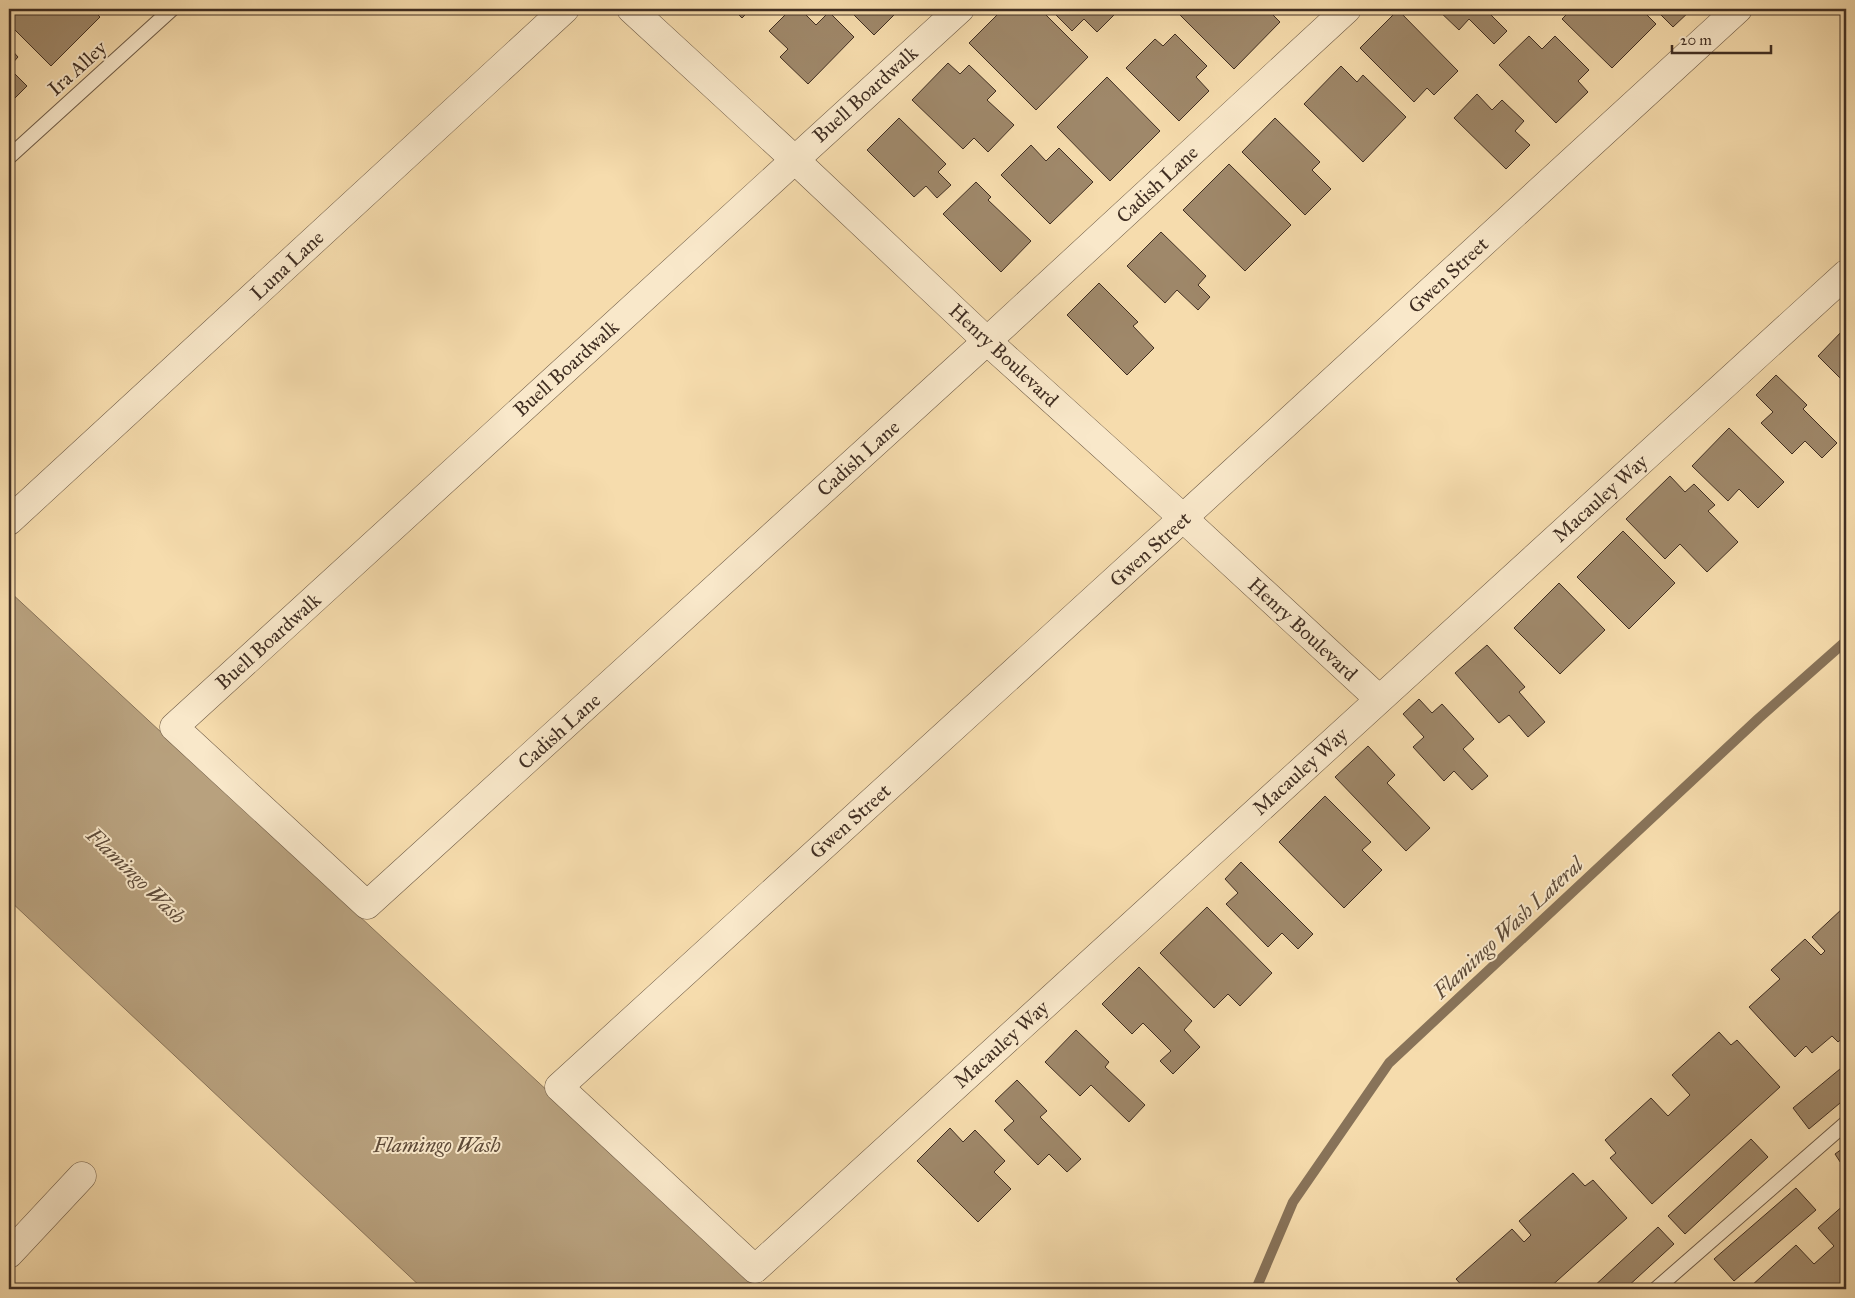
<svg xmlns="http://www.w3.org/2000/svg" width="1855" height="1298" font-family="'IM FELL Great Primer',serif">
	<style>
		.water { fill: #b8a17e; stroke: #887359 }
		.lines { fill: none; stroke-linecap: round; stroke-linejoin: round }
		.stream { stroke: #887359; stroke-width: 10 }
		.building { fill: #9f886a; stroke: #402e22 }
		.lane-casing { stroke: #6e5a45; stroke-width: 16 }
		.street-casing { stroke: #6e5a45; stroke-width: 29 }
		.lane { stroke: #f9e8ca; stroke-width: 14 }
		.street { stroke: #f9e8ca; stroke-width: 28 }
		.labels { text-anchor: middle; stroke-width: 4; stroke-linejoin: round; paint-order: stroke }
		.street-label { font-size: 20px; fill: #402e22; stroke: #f9e8ca }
		.water-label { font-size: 21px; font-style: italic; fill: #5e4b39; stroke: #f9e8ca }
	</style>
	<rect width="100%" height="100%" fill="#f6dcad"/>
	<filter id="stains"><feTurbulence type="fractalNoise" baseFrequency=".004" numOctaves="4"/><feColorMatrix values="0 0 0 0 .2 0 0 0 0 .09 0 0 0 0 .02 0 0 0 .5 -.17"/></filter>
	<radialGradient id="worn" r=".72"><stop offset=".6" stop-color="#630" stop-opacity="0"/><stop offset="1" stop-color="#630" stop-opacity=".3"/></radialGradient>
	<path class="water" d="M9,591L761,1289H423L9,900Z"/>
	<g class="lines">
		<path class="stream" d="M1256,1289L1293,1202L1389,1063L1759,718L1846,641"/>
	</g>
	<g class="building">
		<path d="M13,9H92L100,17L51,66L9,24V18L16,11Z"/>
		<path d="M733,9H751L742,18Z"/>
		<path d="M791,9H800L816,25L829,12L854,37L808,84L780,57L788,49L769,31Z"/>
		<path d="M853,9H900L874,35L850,11Z"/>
		<path d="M1003,9H1040L1088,57L1036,110L969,43Z"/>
		<path d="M1050,9H1120L1097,32L1084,19L1072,31Z"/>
		<path d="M1180,9H1267L1280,22L1234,69L1177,12Z"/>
		<path d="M1437,9H1485L1507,31L1494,44L1469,19L1459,30Z"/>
		<path d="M1572,9H1641L1656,24L1612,68L1562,19Z"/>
		<path d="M1655,9H1692L1673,27Z"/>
		<path d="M1398,10L1458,71L1434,95L1427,88L1414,102L1360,48Z"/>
		<path d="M1175,34L1207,66L1196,77L1209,91L1179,121L1126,68L1155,39L1163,46Z"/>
		<path d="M1529,36L1542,49L1555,36L1589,70L1578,81L1588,92L1556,123L1499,65Z"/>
		<path d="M9,47L18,57L9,67Z"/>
		<path d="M948,63L960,74L969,65L996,91L987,100L1014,125L988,152L974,138L963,149L912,100Z"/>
		<path d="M1341,66L1357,82L1363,75L1406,117L1363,162L1304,104Z"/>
		<path d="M9,68L27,86L9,104Z"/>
		<path d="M1107,77L1160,131L1110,181L1057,127Z"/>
		<path d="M1477,94L1492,110L1502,100L1524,121L1515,131L1530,145L1506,169L1454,118Z"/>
		<path d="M899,118L946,164L938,172L951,185L937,198L926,186L914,197L867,150Z"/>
		<path d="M1275,118L1320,162L1312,170L1331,189L1305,215L1242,152Z"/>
		<path d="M1031,145L1046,161L1059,148L1093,182L1050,224L1001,175Z"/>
		<path d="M1229,164L1291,225L1245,271L1183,210Z"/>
		<path d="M976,182L991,197L988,200L1031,241L1001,272L943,214Z"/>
		<path d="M1161,232L1206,276L1198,285L1210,297L1198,310L1177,290L1165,303L1127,266Z"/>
		<path d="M1099,283L1138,322L1133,326L1154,348L1127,375L1067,315Z"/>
		<path d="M1846,327V384L1818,356Z"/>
		<path d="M1776,375L1807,405L1803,409L1837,443L1822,458L1805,441L1792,454L1761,423L1773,412L1756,395Z"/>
		<path d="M1729,428L1784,482L1758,508L1739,489L1728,501L1692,466Z"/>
		<path d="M1670,476L1685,492L1694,484L1715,505L1708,511L1738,542L1707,572L1680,544L1665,559L1626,519Z"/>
		<path d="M1623,531L1675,583L1629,629L1577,577Z"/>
		<path d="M1559,583L1605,630L1560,674L1514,628Z"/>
		<path d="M1487,645L1525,687L1519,692L1545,722L1528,737L1509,715L1499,723L1455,673Z"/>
		<path d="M1419,699L1432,713L1442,704L1474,739L1463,749L1488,776L1472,790L1454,771L1444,781L1413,747L1424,737L1403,714Z"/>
		<path d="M1368,746L1395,775L1387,783L1430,828L1406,851L1335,777Z"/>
		<path d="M1325,796L1371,842L1362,850L1382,870L1344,908L1279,842Z"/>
		<path d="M1241,862L1313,934L1298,949L1282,933L1268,947L1226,904L1238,893L1225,879Z"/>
		<path d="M1207,907L1272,973L1240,1006L1228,994L1214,1008L1160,953Z"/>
		<path d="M1843,908L1846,912V1035L1838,1042L1832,1036L1812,1053L1806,1046L1795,1057L1749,1007L1780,979L1771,970L1805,939L1821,955L1825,951L1812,937Z"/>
		<path d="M1139,967L1192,1021L1184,1030L1200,1047L1173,1074L1160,1061L1171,1051L1143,1023L1132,1034L1102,1004Z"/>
		<path d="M1076,1030L1109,1062L1105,1067L1145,1105L1129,1122L1091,1085L1080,1096L1045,1062Z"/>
		<path d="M1719,1032L1731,1045L1737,1040L1780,1087L1652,1204L1610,1158L1616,1153L1605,1140L1651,1098L1668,1116L1690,1095L1672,1075Z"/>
		<path d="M1846,1064V1098L1809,1129L1793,1108Z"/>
		<path d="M1017,1080L1047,1111L1040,1117L1081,1159L1067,1172L1049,1154L1038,1165L1004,1130L1014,1121L995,1101Z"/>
		<path d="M950,1128L963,1142L975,1130L1005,1161L994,1172L1011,1189L978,1222L917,1161Z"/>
		<path d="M1751,1139L1768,1157L1685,1234L1668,1216Z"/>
		<path d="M1846,1146V1171L1835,1154Z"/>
		<path d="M1573,1173L1585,1186L1593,1180L1627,1218L1548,1289H1465L1456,1279L1512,1229L1524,1242L1531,1235L1519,1221Z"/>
		<path d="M1796,1188L1816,1210L1734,1281L1714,1259Z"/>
		<path d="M1846,1203V1289H1752L1750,1287L1796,1245L1814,1264L1834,1246L1818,1228Z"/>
		<path d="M1658,1227L1674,1244L1625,1289H1591Z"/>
	</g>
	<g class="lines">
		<g class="lane-casing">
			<g id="lane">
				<path d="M9,157L172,9"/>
				<path d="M1656,1289L1846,1123"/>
			</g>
		</g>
		<g class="street-casing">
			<g id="street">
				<path d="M631,9L794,159L987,341L1183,518L1379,699"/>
				<path d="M960,9L174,727L367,905L987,341L1347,9"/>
				<path d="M1738,9L1183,518L559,1087L755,1269L1846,274"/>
				<path d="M9,521L565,9"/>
				<path d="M9,1254L82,1176"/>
			</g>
		</g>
		<use href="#lane" class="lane"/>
		<use href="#street" class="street"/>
	</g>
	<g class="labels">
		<g class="street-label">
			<text transform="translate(77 68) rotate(-42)" y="7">Ira Alley</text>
			<text transform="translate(865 94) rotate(-42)" y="7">Buell Boardwalk</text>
			<text transform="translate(1157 184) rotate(-43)" y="7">Cadish Lane</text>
			<text transform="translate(287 265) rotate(-43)" y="7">Luna Lane</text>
			<text transform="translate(1448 275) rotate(-43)" y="7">Gwen Street</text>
			<text transform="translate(1004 355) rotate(43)" y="7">Henry Boulevard</text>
			<text transform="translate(566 368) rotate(-42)" y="7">Buell Boardwalk</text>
			<text transform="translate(858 458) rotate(-42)" y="7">Cadish Lane</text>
			<text transform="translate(1600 498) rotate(-42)" y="7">Macauley Way</text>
			<text transform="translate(1150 549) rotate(-42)" y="7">Gwen Street</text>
			<text transform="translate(1303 629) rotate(43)" y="7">Henry Boulevard</text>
			<text transform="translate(268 641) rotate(-42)" y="7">Buell Boardwalk</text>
			<text transform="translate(559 731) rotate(-42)" y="7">Cadish Lane</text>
			<text transform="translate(1300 771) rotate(-42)" y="7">Macauley Way</text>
			<text transform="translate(850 821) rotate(-42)" y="7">Gwen Street</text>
			<text transform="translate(1001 1044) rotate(-42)" y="7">Macauley Way</text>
		</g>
		<g class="water-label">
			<text transform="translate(136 876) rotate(44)" y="7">Flamingo Wash</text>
			<text transform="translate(1508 928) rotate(-43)" y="7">Flamingo Wash Lateral</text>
			<text x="437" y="1152">Flamingo Wash</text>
		</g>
	</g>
	<rect width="1855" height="1298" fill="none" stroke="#f6dcad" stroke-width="30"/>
	<rect x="10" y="10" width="1835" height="1278" fill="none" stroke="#402e22" stroke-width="2.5"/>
	<rect x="15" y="15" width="1825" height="1268" fill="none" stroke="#402e22"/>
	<path d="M1672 45v8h99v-8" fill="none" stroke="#402e22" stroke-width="2.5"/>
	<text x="1680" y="45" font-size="15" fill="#402e22" stroke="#f9e8ca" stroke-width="4" paint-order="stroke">20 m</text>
	<rect width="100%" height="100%" filter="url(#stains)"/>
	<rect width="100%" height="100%" fill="url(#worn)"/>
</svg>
